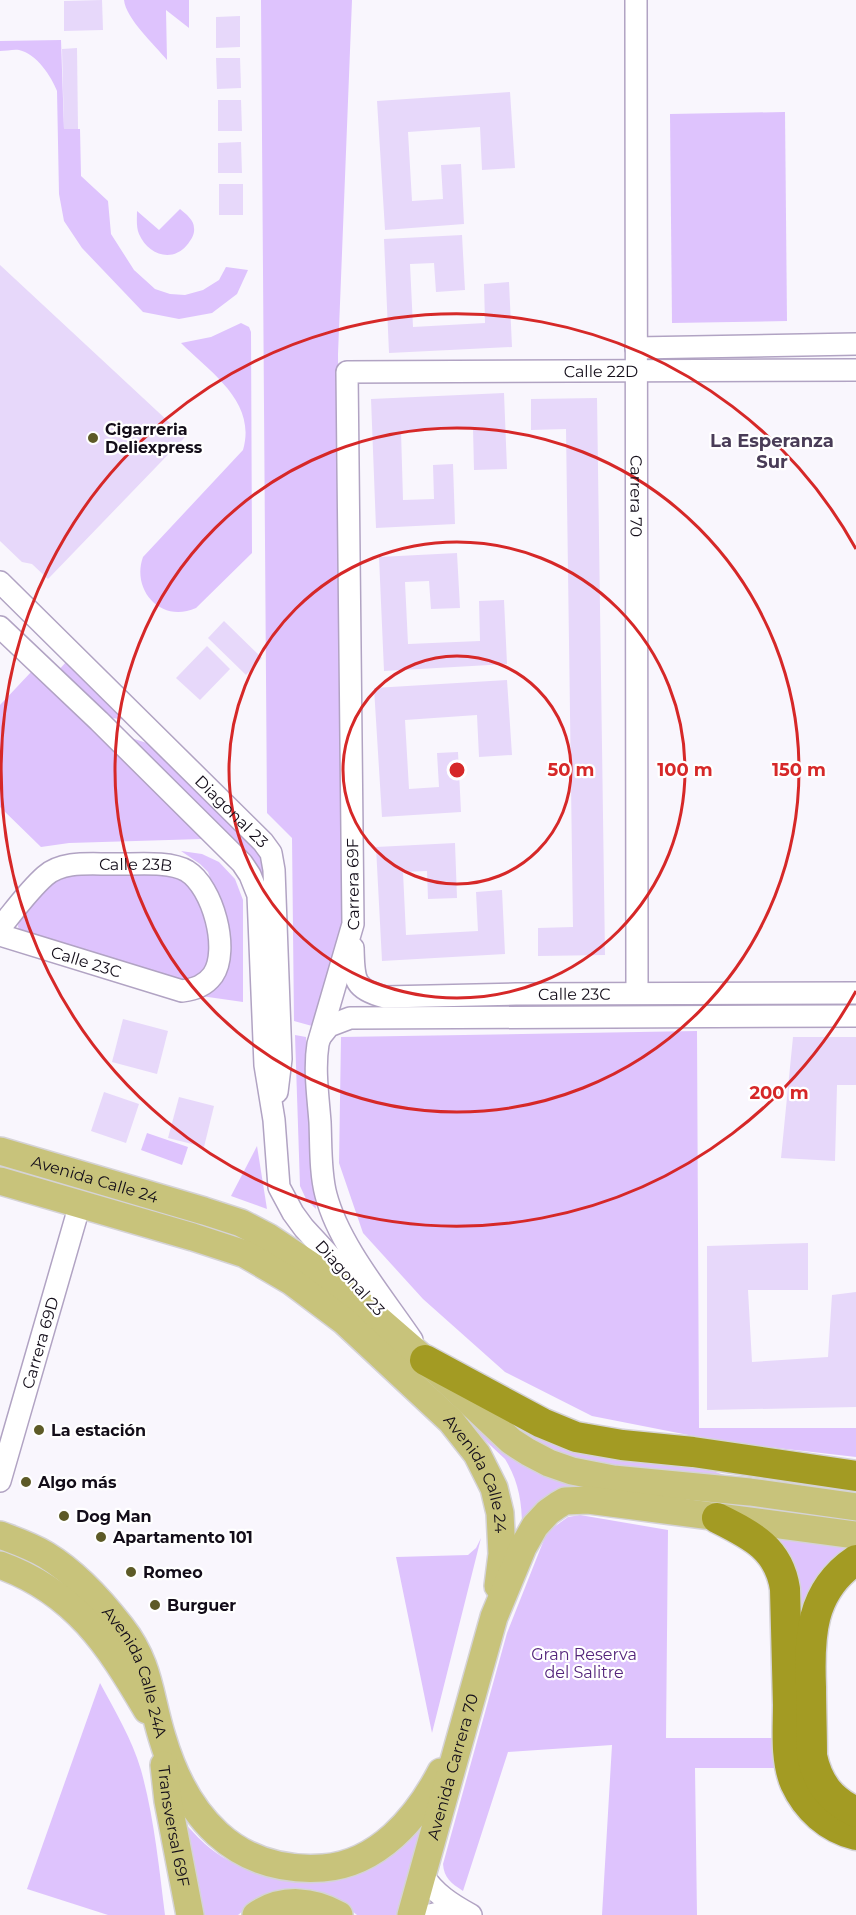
<svg xmlns="http://www.w3.org/2000/svg" width="856" height="1915" font-family="Montserrat,sans-serif">
  <style>
    .green { fill: #dec3fd }
    .building { fill: #e7d8fa }
    .lines { fill: none; stroke-linecap: round; stroke-linejoin: round }
    .minor-casing { stroke: #b1a3c3; stroke-width: 24 }
    .major-casing { stroke: #d5d3d6; stroke-width: 30 }
    .highway-casing { stroke: #d5d3d6; stroke-width: 33 }
    .minor { stroke: #fff; stroke-width: 21 }
    .major { stroke: #c8c37b; stroke-width: 27 }
    .highway { stroke: #a39b23; stroke-width: 30 }
    .ring { fill: none; stroke: #d62828; stroke-width: 3 }
    .poi-dot { fill: #5d5a27; stroke: #fff; stroke-width: 2 }
    .labels { text-anchor: middle; dominant-baseline: central; stroke-width: 4.5; stroke-linejoin: round; paint-order: stroke }
    .street-label { font-size: 16px; fill: #130d19; stroke: #fff }
    .poi-label { font-size: 16px; font-weight: bold; fill: #130d19; stroke: #fff; text-anchor: start }
    .park-label { font-size: 16px; fill: #54257b; stroke: #fff }
    .neighbourhood-label { font-size: 18px; font-weight: bold; fill: #493c57; stroke: #fff }
    .centre { fill: #d62828; stroke: #fff; stroke-width: 3 }
    .ring-label { font-size: 18px; text-anchor: middle; font-weight: bold; fill: #d62828; stroke: #fff; stroke-width: 4.5; stroke-linejoin: round; paint-order: stroke }
  </style>
  <rect width="100%" height="100%" fill="#f9f6fd"/>
  <g class="green">
    <path d="M 124,0 L 189,0 L 189,28 L 166,10 L 167,60 C 155,45 126,19 124,0 Z"/>
    <polygon points="261,0 352,0 338,354 342,926 312,1026 294,1021 292,838 267,813"/>
    <path d="M 61,40 L 64,129 L 80,129 L 81,176 L 108,201 L 111,234 L 134,270 L 155,289 L 170,294 L 185,295 L 203,290 L 219,280 L 226,267 L 248,270 L 237,294 L 212,313 L 179,319 L 143,312 L 82,248 L 64,221 L 59,194 L 57,91 C 51,76 37,54 19,50 C 14,49 6,51 0,51 L 0,41 Z"/>
    <polygon points="785,112 787,321 672,323 670,114"/>
    <path d="M 180,209 C 186,214 194,220 194,228 C 195,234 191,240 187,245 C 172,263 148,255 139,234 C 136,227 137,218 137,211 L 159,230 Z"/>
    <path d="M 241,323 L 249,327 L 251,332 L 252,553 L 196,608 C 161,624 131,590 143,557 L 243,450 C 257,402 211,373 181,343 L 211,337 Z"/>
    <polygon points="67,661 128,720 103,717 57,672"/>
    <polygon points="32,671 202,839 69,843 41,847 0,807 0,705"/>
    <polygon points="122,735 153,745 257,850 264,865 268,925 259,882"/>
    <polygon points="181,851 202,854 219,862 235,879 243,900 243,1002 201,996 220,904 208,872 200,864"/>
    <polygon points="74,873 170,873 182,876 205,903 211,942 210,961 202,976 190,983 23,933 18,927 19,916 60,876"/>
    <polygon points="697,1031 699,1428 856,1428 856,1457 724,1442 592,1416 505,1372 423,1299 363,1233 339,1163 341,1037"/>
    <polygon points="295,1035 306,1037 316,1209 306,1199 300,1186"/>
    <polygon points="147,1133 188,1147 182,1165 141,1150"/>
    <polygon points="257,1146 267,1209 231,1196"/>
    <path d="M 0,1161 L 221,1228 L 269,1251 L 327,1288 L 508,1448 C 562,1485 630,1491 693,1500 C 739,1506 784,1513 830,1519 L 830,1521 C 773,1515 717,1509 661,1502 C 631,1499 596,1485 566,1493 C 546,1498 535,1511 522,1526 C 522,1501 518,1480 505,1459 L 356,1320 L 318,1290 L 268,1259 L 200,1231 L 0,1174 Z"/>
    <polygon points="514,1426 547,1440 690,1463 730,1477 579,1465 538,1451"/>
    <path d="M 580,1515 L 668,1530 L 666,1738 L 774,1738 L 779,1768 L 695,1768 L 697,1915 L 602,1915 L 612,1745 L 508,1752 L 463,1891 C 451,1883 444,1878 443,1864 L 507,1633 L 547,1532 L 568,1517 Z"/>
    <polygon points="771,1533 856,1542 810,1593 800,1615 791,1560 785,1548"/>
    <polygon points="481,1538 432,1733 396,1557 468,1555 476,1548"/>
    <path d="M 100,1683 C 115,1711 132,1739 141,1770 C 154,1817 159,1867 165,1915 L 108,1915 L 27,1889 Z"/>
    <path d="M 177,1814 C 186,1824 195,1835 205,1844 C 243,1877 309,1893 357,1875 C 385,1864 407,1843 427,1823 L 401,1915 L 357,1915 L 341,1902 L 249,1906 L 238,1915 L 197,1915 Z"/>
  </g>
  <g class="building">
    <polygon points="102,0 103,30 64,31 64,1"/>
    <polygon points="240,16 240,47 216,48 216,17"/>
    <polygon points="77,48 78,129 64,129 62,49"/>
    <polygon points="216,58 240,58 241,88 217,89"/>
    <polygon points="510,92 515,168 482,170 480,127 408,132 412,201 443,199 441,165 461,164 464,224 385,230 377,101"/>
    <polygon points="218,100 241,100 242,131 218,131"/>
    <polygon points="241,142 242,173 218,173 218,143"/>
    <rect x="219" y="184" width="24" height="31"/>
    <polygon points="462,235 465,290 436,292 434,263 410,264 413,327 485,323 484,284 509,282 512,347 389,353 384,239"/>
    <polygon points="0,265 185,437 48,579 32,564 22,562 0,541"/>
    <polygon points="504,393 507,469 474,470 473,428 401,431 403,500 434,499 433,465 453,464 455,524 376,528 371,399"/>
    <polygon points="597,398 605,955 538,956 538,928 573,927 566,429 531,430 531,399"/>
    <polygon points="457,553 460,608 431,609 429,581 405,582 408,644 480,641 479,601 504,600 507,664 384,671 379,557"/>
    <polygon points="224,621 262,658 246,675 208,638"/>
    <polygon points="207,646 230,669 200,700 176,678"/>
    <polygon points="507,680 512,755 479,757 477,715 405,720 409,789 439,787 437,753 458,752 461,812 382,817 374,688"/>
    <polygon points="455,843 457,898 428,899 427,871 403,872 406,935 478,931 476,892 502,890 505,954 382,961 376,847"/>
    <polygon points="123,1019 168,1031 157,1074 112,1062"/>
    <polygon points="793,1037 856,1037 856,1085 837,1085 835,1161 781,1158"/>
    <polygon points="104,1092 139,1104 126,1143 91,1131"/>
    <polygon points="179,1097 214,1106 204,1147 168,1138"/>
    <polygon points="808,1243 808,1290 748,1290 752,1362 828,1357 832,1295 856,1292 856,1407 707,1410 707,1246"/>
  </g>
  <g class="lines">
    <defs>
      <g id="minor">
        <path id="s1" d="M 636,0 L 637,993"/>
        <polyline points="636,348 856,344"/>
        <path id="s2" d="M 0,582 L 263,842 L 271,853 L 274,870 L 281,1059 L 277,1092"/>
        <polyline points="0,627 99,721 242,863 250,875 258,895 265,1065 274,1120 279,1187 293,1213 304,1228 366,1295"/>
        <path id="s3" d="M 0,928 C 14,911 28,891 45,876 C 62,861 89,864 110,864 C 132,865 168,860 187,871 C 213,887 230,950 213,975 C 205,986 195,989 182,991 L 0,935"/>
        <path id="s4" d="M 353,948 C 354,978 352,989 385,997 L 516,994 L 856,993"/>
        <polyline points="321,1036 329,1026 350,1018 856,1016"/>
        <path id="s5" d="M 412,1340 C 383,1297 339,1245 326,1195 C 320,1173 321,1144 320,1122 C 318,1096 314,1069 318,1044 L 353,924 L 347,372 L 856,370"/>
        <path id="s6" d="M 0,1481 L 80,1204"/>
        <path d="M 422,1874 C 435,1894 451,1904 471,1915"/>
        <polyline points="430,1915 443,1912 464,1915"/>
      </g>
      <g id="major">
        <path id="s7" d="M 0,1151 L 204,1211 L 241,1223 L 268,1237 L 334,1281 L 425,1360 L 511,1441 L 528,1452 L 549,1463 L 572,1471 L 613,1479 L 750,1492 L 856,1507"/>
        <path id="s8" d="M 0,1181 L 193,1237 L 245,1254 L 291,1281 L 344,1321 L 451,1421 L 477,1454 L 494,1488 L 500,1513 L 502,1554 L 498,1586"/>
        <path id="s9" d="M 0,1535 C 16,1541 31,1546 46,1555 C 74,1572 101,1601 121,1627 C 150,1664 149,1695 162,1737 C 185,1815 234,1874 323,1868 C 378,1864 417,1818 441,1772"/>
        <path d="M 0,1565 C 75,1592 109,1645 147,1710"/>
        <path id="s10" d="M 164,1765 L 168,1801 L 190,1915"/>
        <path d="M 256,1915 C 282,1897 313,1900 339,1915"/>
        <path id="s11" d="M 411,1915 L 494,1617 L 523,1547 L 535,1526 L 548,1512 L 558,1505 L 565,1501 L 588,1500 L 856,1535"/>
      </g>
      <g id="highway">
        <polyline points="425,1360 542,1423 576,1437 622,1445 693,1452 856,1476"/>
        <path d="M 717,1518 C 751,1535 779,1548 785,1589 C 786,1627 787,1666 788,1705 C 788,1729 785,1759 795,1783 C 807,1809 828,1828 856,1835"/>
        <path d="M 856,1560 C 810,1591 809,1637 811,1687 C 811,1710 812,1733 812,1756 C 818,1784 831,1800 856,1812"/>
      </g>
    </defs>
    <use href="#minor" class="minor-casing"/>
    <use href="#major" class="major-casing"/>
    <use href="#highway" class="highway-casing"/>
    <use href="#minor" class="minor"/>
    <use href="#major" class="major"/>
    <use href="#highway" class="highway"/>
  </g>
  <g class="ring">
    <circle cx="457" cy="770" r="114"/>
    <circle cx="457" cy="770" r="228"/>
    <circle cx="457" cy="770" r="342"/>
    <path d="M856 991A456 456 0 1 1 856 549"/>
  </g>
  <g class="poi-dot">
    <circle cx="93" cy="438" r="6"/>
    <circle cx="39" cy="1430" r="6"/>
    <circle cx="26" cy="1482" r="6"/>
    <circle cx="64" cy="1516" r="6"/>
    <circle cx="101" cy="1537" r="6"/>
    <circle cx="131" cy="1572" r="6"/>
    <circle cx="155" cy="1605" r="6"/>
  </g>
  <g class="labels">
    <g class="street-label">
      <text stroke="none"><textPath href="#s5" startOffset="1252">Calle 22D</textPath></text>
      <text stroke="none"><textPath href="#s1" startOffset="496">Carrera 70</textPath></text>
      <text stroke="none"><textPath href="#s2" startOffset="326">Diagonal 23</textPath></text>
      <text stroke="none"><textPath href="#s3" startOffset="162">Calle 23B</textPath></text>
      <text stroke="none"><textPath href="#s5" startOffset="486">Carrera 69F</textPath></text>
      <text transform="translate(86 962) rotate(17)">Calle 23C</text>
      <text stroke="none"><textPath href="#s4" startOffset="256">Calle 23C</textPath></text>
      <text stroke="none"><textPath href="#s7" startOffset="99">Avenida Calle 24</textPath></text>
      <text transform="translate(350 1278) rotate(48)">Diagonal 23</text>
      <text stroke="none"><textPath href="#s6" startOffset="144">Carrera 69D</textPath></text>
      <text stroke="none"><textPath href="#s8" startOffset="582">Avenida Calle 24</textPath></text>
      <text stroke="none"><textPath href="#s9" startOffset="202">Avenida Calle 24A</textPath></text>
      <text stroke="none"><textPath href="#s11" startOffset="154">Avenida Carrera 70</textPath></text>
      <text stroke="none"><textPath href="#s10" startOffset="62">Transversal 69F</textPath></text>
    </g>
    <g class="poi-label">
      <text x="105" y="429">Cigarreria<tspan x="105" dy="18">Deliexpress</tspan></text>
      <text x="51" y="1430">La estación</text>
      <text x="38" y="1482">Algo más</text>
      <text x="76" y="1516">Dog Man</text>
      <text x="113" y="1537">Apartamento 101</text>
      <text x="143" y="1572">Romeo</text>
      <text x="167" y="1605">Burguer</text>
    </g>
    <g class="park-label">
      <text x="584" y="1654">Gran Reserva<tspan x="584" dy="18">del Salitre</tspan></text>
    </g>
    <g class="neighbourhood-label">
      <text x="772" y="441">La Esperanza<tspan x="772" dy="21">Sur</tspan></text>
    </g>
  </g>
  <circle cx="457" cy="770" r="9" class="centre"/>
  <g class="ring-label">
    <text x="571" y="776">50 m</text>
    <text x="685" y="776">100 m</text>
    <text x="799" y="776">150 m</text>
    <text x="779" y="1099">200 m</text>
  </g>
</svg>
